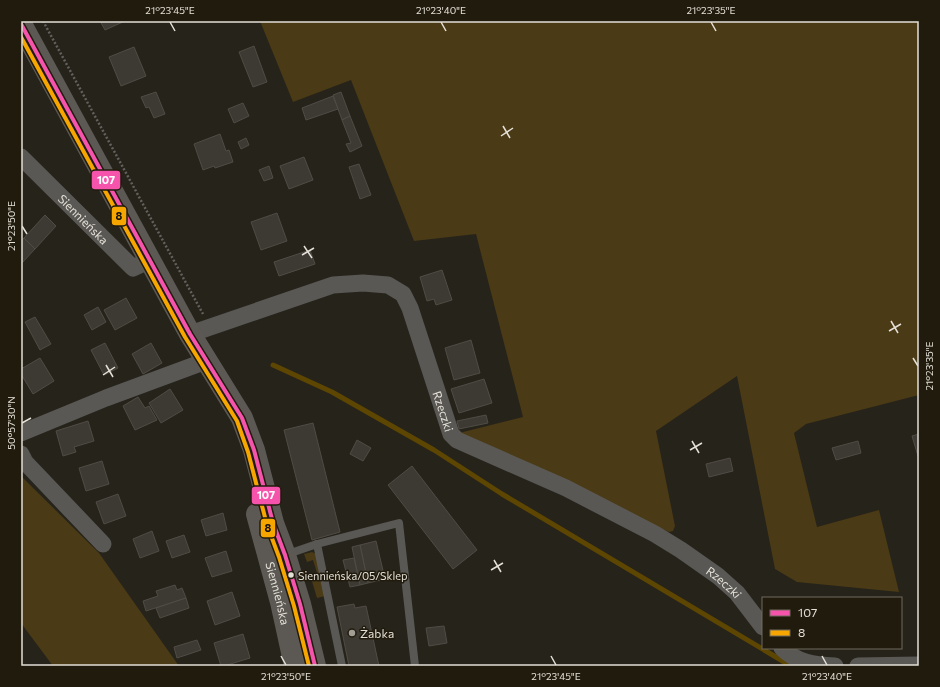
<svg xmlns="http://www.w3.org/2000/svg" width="940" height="687" font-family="Commissioner,sans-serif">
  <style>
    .green { fill: #4a3a15 }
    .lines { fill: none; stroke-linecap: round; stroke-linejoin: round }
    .stream { stroke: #5d4502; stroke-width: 5 }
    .building { fill: #3d3a34; stroke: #504c45 }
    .path { stroke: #63615d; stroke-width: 2.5; stroke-dasharray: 2 2; stroke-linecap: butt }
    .service { stroke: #595854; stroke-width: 8 }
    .minor { stroke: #595854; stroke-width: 17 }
    .secondary { stroke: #5c5955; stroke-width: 22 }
    .bus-1-casing { stroke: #211b0d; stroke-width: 7 }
    .bus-2-casing { stroke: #211b0d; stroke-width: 7 }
    .bus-1 { stroke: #f653ac; stroke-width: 4 }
    .bus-2 { stroke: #f7a600; stroke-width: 4 }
    .ticks { fill: none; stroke: #e4e0d7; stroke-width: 1.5 }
    .bus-dot { fill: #e4e0d7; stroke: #211b0d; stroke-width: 1.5 }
    .poi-dot { fill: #a29e95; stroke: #211b0d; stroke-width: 1.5 }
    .labels { text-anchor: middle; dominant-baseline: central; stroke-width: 3; stroke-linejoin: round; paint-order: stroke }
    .bus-label { font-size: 11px; fill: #e4e0d7; stroke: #211b0d; text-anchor: start }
    .street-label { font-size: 12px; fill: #e4e0d7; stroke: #211b0d }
    .poi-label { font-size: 12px; fill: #e4e0d7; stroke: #211b0d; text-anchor: start }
    .line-badge { stroke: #211b0d; stroke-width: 1.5 }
    .badge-label { font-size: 11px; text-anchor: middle; font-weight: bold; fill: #fff }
    .pale-badge-label { font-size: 11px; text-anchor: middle; font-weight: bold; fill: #111 }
    .neatline { fill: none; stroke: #e4e0d7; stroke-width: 1.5 }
    .ticks-label { font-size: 10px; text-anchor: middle; fill: #e4e0d7 }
  </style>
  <rect width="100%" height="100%" fill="#26231b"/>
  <g class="green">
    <polygon points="260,21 919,21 919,395 806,424 794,433 817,527 879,510 899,592 797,582 775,569 737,376 656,431 675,526 673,531 669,532 459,433 523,417 476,234 414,241 351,80 293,102"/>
    <polygon points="21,476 99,553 179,666 53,666 21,623"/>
    <polygon points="312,552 316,554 325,596 317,598 311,578 318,576 313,560 307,562 304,554"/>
  </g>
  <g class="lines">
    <polyline class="stream" points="273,365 332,392 434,450 502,494 791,666"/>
  </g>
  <g class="building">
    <polygon points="100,21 125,21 105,30"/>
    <polygon points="254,46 267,82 253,87 239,52"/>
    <polygon points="134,47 146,76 121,86 109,57"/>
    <polygon points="156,92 165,114 154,118 149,107 146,108 141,97"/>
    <polygon points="341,92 350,116 342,120 333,95"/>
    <polygon points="333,96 338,109 306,120 302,108"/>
    <polygon points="243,103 249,116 234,123 228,109"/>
    <polygon points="350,116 362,146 350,152 346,144 351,143 342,120"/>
    <polygon points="220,134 226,151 229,150 233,162 215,168 214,166 203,170 194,144"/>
    <polygon points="246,138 249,145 241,149 238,142"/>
    <polygon points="304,157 313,180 289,189 280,166"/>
    <polygon points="359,164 371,195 360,199 349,167"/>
    <polygon points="269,166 273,178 264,181 259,170"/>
    <polygon points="277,213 287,241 261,250 251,222"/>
    <polygon points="45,215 56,226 35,249 24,238"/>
    <polygon points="24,238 35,249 21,264 21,241"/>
    <polygon points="310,250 315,264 279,276 274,262"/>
    <polygon points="442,270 452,300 436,305 434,299 427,301 420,277"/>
    <polygon points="126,298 137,318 115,330 104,310"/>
    <polygon points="98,307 106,322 92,330 84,315"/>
    <polygon points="35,317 51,344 40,350 25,322"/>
    <polygon points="471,340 480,373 454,380 445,348"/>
    <polygon points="105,343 118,368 104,375 91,350"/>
    <polygon points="151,343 162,363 143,374 132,354"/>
    <polygon points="40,358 54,381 33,394 21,374 21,369"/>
    <polygon points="484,379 492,403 459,413 451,389"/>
    <polygon points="170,389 183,410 161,423 149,403"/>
    <polygon points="138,397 145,408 149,406 157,420 135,430 123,406"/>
    <polygon points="486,415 488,423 459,429 457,421"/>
    <polygon points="88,421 94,441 74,447 76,452 63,456 56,431"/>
    <polygon points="313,423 340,532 312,540 284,430"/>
    <polygon points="919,434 919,455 918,456 912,436"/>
    <polygon points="357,440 371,448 363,461 350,454"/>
    <polygon points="858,441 861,453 836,460 832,448"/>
    <polygon points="730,458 733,471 709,477 706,464"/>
    <polygon points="102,461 109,484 86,491 79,468"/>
    <polygon points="412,466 477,550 453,569 388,485"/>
    <polygon points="118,494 126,516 104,524 96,502"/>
    <polygon points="223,513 227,530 206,536 201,520"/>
    <polygon points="152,531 159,551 140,558 133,539"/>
    <polygon points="184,535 190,552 172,558 166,541"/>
    <polygon points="376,541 385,579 368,583 360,545"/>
    <polygon points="360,545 368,583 360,585 352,547"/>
    <polygon points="226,551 232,571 212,577 205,558"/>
    <polygon points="354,558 360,585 350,587 343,560"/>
    <polygon points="175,585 177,590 182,588 186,598 146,611 143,601 158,596 156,591"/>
    <polygon points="232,592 240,616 215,625 207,601"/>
    <polygon points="186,598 189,608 160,618 156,608"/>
    <polygon points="354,604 355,608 366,606 379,666 349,666 337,607"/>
    <polygon points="444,626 447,643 429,646 426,628"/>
    <polygon points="243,634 250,658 224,666 221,666 214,643"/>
    <polygon points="197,640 201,650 177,658 174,647"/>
  </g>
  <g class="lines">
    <polyline class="path" points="43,21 203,314"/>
    <g class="service">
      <polyline points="317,544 342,666"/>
      <polyline points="285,555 317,544 399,523 415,666"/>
    </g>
    <g class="minor">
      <path id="s1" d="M 21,157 L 133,268 L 150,260"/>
      <path id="s2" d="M 190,334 L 333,285 L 363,283 L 388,285 L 403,294 L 410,308 L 451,434 L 457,440 L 566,488 L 655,534 L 681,550 L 718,576 L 737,593 L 763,627"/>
      <polyline points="21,433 106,398 206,361"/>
      <polyline points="21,454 25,462 103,544"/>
      <path d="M 782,648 C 797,663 814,665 835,666"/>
      <polyline points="858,666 919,665"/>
    </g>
    <g class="secondary">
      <polyline points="21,24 190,334 242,418 254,450 273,523 285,555 300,604 315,666"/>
      <path id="s3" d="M 257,514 L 281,602 L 295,666"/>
    </g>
    <defs>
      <polyline id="bus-1" points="21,24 190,334 242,418 254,450 273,523 285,555 300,604 315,666"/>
      <polyline id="bus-2" points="21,37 185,337 237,421 248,452 267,525 279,557 294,606 309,666"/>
    </defs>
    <use href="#bus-1" class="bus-1-casing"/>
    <use href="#bus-2" class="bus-2-casing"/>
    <use href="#bus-1" class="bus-1"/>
    <use href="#bus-2" class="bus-2"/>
  </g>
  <path class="ticks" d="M 170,22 L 175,31M 441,22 L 446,31M 711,22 L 716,31M 503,126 L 510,138M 501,136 L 513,128M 22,226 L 27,234M 304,246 L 312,258M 302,255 L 314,248M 891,321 L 898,333M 889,331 L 901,324M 913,358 L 918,366M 106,365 L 113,377M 103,375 L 115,367M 22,423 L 31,418M 692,441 L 699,453M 690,450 L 702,443M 494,560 L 501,572M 491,570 L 503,563M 281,656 L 286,665M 551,656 L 556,665M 822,656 L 827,665"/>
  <circle class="bus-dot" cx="291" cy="575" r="3.5"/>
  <circle class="poi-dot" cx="352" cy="633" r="4"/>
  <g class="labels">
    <g class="bus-label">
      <text x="298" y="575">Siennieńska/05/Sklep</text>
    </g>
    <g class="street-label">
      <text stroke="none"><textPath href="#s1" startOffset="88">Siennieńska</textPath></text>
      <text stroke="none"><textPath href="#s2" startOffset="348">Rzeczki</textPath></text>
      <text stroke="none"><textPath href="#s2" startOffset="684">Rzeczki</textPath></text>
      <text stroke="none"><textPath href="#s3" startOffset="82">Siennieńska</textPath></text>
    </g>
    <g class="poi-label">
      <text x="360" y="633">Żabka</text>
    </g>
  </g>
  <g class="line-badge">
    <rect x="91" y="170" width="30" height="20" rx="4" fill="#f653ac"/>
    <rect x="111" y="206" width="16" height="20" rx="4" fill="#f7a600"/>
    <rect x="251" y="486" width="30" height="19" rx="4" fill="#f653ac"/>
    <rect x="260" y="518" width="16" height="20" rx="4" fill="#f7a600"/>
  </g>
  <g class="badge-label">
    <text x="106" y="184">107</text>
    <text x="266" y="499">107</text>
  </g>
  <g class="pale-badge-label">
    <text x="119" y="220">8</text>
    <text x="268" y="532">8</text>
  </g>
  <rect width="940" height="687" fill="none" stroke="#211b0d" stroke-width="44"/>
  <rect x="762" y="597" width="140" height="52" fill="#211b0d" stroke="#6f6a5e"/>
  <rect x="770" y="610" width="20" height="6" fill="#f653ac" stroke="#6f6a5e"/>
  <text x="798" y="617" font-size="12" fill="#e4e0d7">107</text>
  <rect x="770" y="630" width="20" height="6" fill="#f7a600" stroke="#6f6a5e"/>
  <text x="798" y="637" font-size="12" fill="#e4e0d7">8</text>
  <rect x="22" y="22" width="896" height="643" class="neatline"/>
  <g class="ticks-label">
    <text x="170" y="14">21°23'45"E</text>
    <text x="441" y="14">21°23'40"E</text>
    <text x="711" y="14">21°23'35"E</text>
    <text transform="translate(11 226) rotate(-90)" y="4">21°23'50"E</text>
    <text transform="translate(929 366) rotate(-90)" y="4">21°23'35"E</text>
    <text transform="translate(11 423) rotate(-90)" y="4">50°57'30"N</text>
    <text x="286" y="680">21°23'50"E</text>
    <text x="556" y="680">21°23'45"E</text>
    <text x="827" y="680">21°23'40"E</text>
  </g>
</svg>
